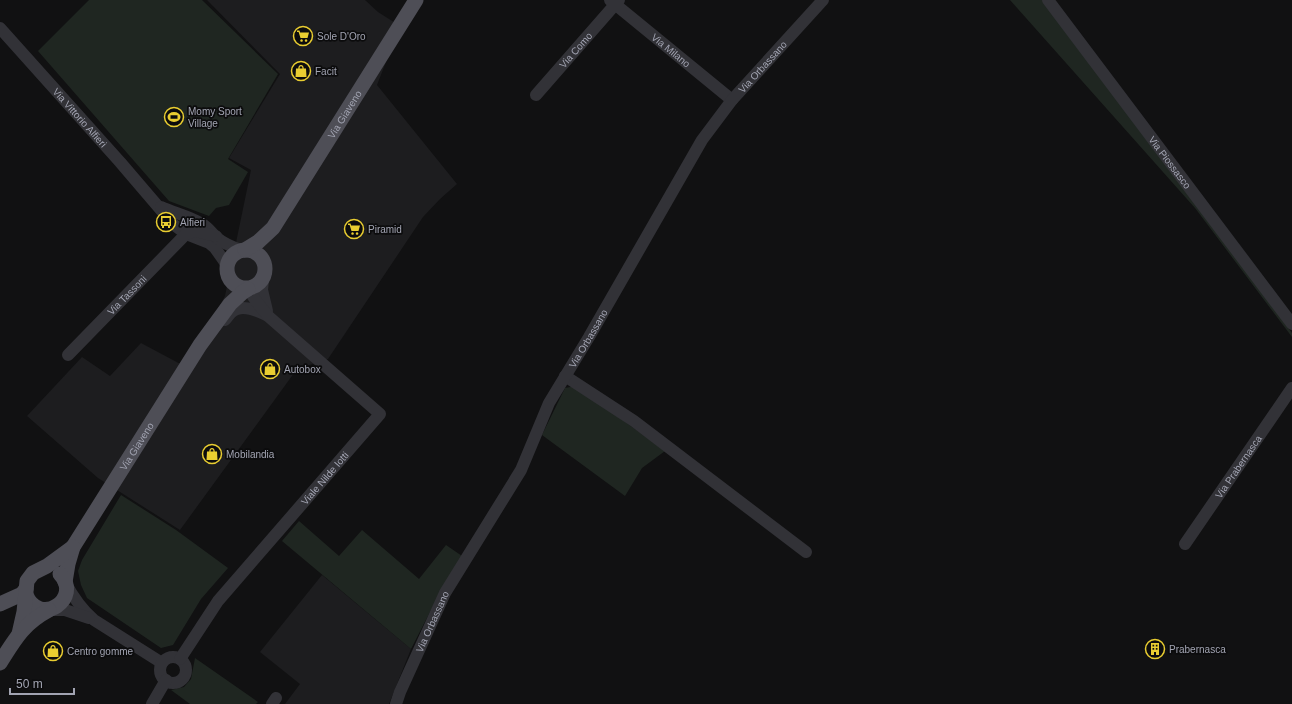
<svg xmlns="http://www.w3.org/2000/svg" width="1292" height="704" font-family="Helvetica,sans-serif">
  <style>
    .built { fill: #1d1d1f }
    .green { fill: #1f2621 }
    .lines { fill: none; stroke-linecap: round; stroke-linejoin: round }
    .minor { stroke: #323237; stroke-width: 12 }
    .major { stroke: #4e4e56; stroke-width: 15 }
    .labels { text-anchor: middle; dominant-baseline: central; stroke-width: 3.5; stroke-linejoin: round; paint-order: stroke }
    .poi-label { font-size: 10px; fill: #a2a4b2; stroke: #0c0c0d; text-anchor: start }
    .street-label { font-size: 10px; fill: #a2a4b2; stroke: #0c0c0d }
  </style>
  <rect width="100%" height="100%" fill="#111112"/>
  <g class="built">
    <polygon points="207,0 365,0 378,12 400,26 377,85 457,184 440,199 423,217 328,359 297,369 180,530 98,478 27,416 82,357 110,376 141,343 186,367 225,296 251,170 229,158 280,74"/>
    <polygon points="322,575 411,649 389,704 285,704 300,684 260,652"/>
  </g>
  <g class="green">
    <polygon points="89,0 202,0 278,74 228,159 248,172 229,205 216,208 209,216 169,201 38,51"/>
    <polygon points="1010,0 1044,0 1223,238 1292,333 1292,337 1195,208"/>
    <polygon points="576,386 665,451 642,468 625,496 542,435 565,388"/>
    <polygon points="121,495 176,530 228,568 201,599 173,645 161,648 87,598 81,585 78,571 82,560"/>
    <polygon points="299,521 339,556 362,530 419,579 446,545 462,556 431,610 411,649 282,541"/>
    <polygon points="195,658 258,702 256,704 190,704 171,690 184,687 191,679"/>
  </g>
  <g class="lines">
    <g class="minor">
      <path id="s1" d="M 610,0 L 732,100"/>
      <path id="s2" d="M 1048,0 L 1292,324"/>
      <path id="s3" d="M 0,28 L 120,162 L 173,224 L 186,234 L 209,243 L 215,248 L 227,265"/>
      <path id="s4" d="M 536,95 L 619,0"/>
      <path d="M 161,207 C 174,213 189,216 202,224 C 208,227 211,232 216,237 C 223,243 232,247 241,250"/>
      <polyline points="263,280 262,290 267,311"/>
      <path d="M 225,320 C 228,316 232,310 237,309 C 246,306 258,311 266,315"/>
      <path id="s5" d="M 68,355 L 186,234 L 195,231 L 216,236"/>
      <polyline points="565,376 634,421 806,552"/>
      <path id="s6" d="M 1185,544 L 1292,388"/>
      <path d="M 65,582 C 73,597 81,609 94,620 L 162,663"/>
      <polyline points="49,610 65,610 89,618"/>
      <circle cx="173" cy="670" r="13"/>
      <path id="s7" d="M 180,659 L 218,601 L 380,414 L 268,316 L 256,301 L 248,289"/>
      <polyline points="152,704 166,680"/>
      <polyline points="272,704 276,698"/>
      <path id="s8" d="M 396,704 L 400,692 L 445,593 L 521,470 L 549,403 L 589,337 L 702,140 L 732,100 L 823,0"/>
    </g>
    <g class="major">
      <circle cx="246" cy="269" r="19"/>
      <path id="s9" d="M 245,250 L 258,242 L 273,228 L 416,0"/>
      <path id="s10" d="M 65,582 L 68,564 L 73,547 L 200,345 L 230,304 L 243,292 L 248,289"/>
      <path d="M 26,595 C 40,628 83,598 60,574"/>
      <polyline points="0,604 22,594 26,589"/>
      <polyline points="19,634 24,612 27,581 33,573 47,566 73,547"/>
      <path d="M 0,663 C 15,639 23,624 49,610"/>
    </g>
  </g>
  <defs>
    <symbol id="supermarket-ring" viewBox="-11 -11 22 22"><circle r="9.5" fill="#0c0c0d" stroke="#e9cd31" stroke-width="1.5"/><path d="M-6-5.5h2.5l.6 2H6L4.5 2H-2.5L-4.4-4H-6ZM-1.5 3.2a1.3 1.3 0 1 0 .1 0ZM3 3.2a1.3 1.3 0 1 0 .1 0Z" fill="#e9cd31"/></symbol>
    <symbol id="shop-ring" viewBox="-11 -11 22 22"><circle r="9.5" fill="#0c0c0d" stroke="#e9cd31" stroke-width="1.5"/><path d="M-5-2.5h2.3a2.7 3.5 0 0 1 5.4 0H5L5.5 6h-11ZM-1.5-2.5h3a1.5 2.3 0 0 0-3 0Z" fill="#e9cd31"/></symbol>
    <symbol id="stadium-ring" viewBox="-11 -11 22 22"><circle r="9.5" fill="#0c0c0d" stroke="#e9cd31" stroke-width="1.5"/><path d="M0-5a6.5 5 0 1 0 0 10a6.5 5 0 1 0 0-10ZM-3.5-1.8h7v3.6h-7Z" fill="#e9cd31"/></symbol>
    <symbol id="bus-ring" viewBox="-11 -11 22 22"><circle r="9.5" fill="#0c0c0d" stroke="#e9cd31" stroke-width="1.5"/><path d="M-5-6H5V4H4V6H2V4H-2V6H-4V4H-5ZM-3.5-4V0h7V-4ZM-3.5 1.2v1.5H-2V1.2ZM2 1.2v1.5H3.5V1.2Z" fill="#e9cd31"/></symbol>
    <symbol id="building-ring" viewBox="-11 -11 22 22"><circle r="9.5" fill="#0c0c0d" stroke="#e9cd31" stroke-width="1.5"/><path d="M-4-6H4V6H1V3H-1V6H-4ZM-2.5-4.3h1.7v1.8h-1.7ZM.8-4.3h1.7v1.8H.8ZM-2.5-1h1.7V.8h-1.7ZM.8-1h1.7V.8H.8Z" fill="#e9cd31"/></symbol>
  </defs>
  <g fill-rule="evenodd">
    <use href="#supermarket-ring" x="292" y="25" width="22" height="22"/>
    <use href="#shop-ring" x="290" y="60" width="22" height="22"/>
    <use href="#stadium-ring" x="163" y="106" width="22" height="22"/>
    <use href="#bus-ring" x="155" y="211" width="22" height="22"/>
    <use href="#supermarket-ring" x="343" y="218" width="22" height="22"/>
    <use href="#shop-ring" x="259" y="358" width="22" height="22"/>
    <use href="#shop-ring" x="201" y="443" width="22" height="22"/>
    <use href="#building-ring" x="1144" y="638" width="22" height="22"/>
    <use href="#shop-ring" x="42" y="640" width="22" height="22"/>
  </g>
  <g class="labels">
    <g class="poi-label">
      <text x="317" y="36">Sole D'Oro</text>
      <text x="315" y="71">Facit</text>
      <text x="188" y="111">Momy Sport<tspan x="188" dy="12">Village</tspan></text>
      <text x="180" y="222">Alfieri</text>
      <text x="368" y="229">Piramid</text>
      <text x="284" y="369">Autobox</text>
      <text x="226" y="454">Mobilandia</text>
      <text x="1169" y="649">Prabernasca</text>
      <text x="67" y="651">Centro gomme</text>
    </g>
    <g class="street-label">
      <text stroke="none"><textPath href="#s4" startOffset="60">Via Como</textPath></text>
      <text stroke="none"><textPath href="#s1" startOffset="79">Via Milano</textPath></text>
      <text stroke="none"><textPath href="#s8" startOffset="738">Via Orbassano</textPath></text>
      <text stroke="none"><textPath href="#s9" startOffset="170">Via Giaveno</textPath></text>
      <text stroke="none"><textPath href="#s3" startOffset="120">Via Vittorio Alfieri</textPath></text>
      <text stroke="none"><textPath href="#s2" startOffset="203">Via Piossasco</textPath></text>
      <text stroke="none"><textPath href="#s5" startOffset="84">Via Tassoni</textPath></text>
      <text stroke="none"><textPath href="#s8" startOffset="414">Via Orbassano</textPath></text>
      <text stroke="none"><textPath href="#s10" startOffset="155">Via Giaveno</textPath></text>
      <text stroke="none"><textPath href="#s6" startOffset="94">Via Prabernasca</textPath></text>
      <text stroke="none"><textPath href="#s7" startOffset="232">Viale Nilde Iotti</textPath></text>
      <text stroke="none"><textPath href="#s8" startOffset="90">Via Orbassano</textPath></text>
    </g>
  </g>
  <path d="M10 688v6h64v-6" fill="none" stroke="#a2a4b2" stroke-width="2"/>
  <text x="16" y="688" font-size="12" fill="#a2a4b2" stroke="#0c0c0d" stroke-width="3" paint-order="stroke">50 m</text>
</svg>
